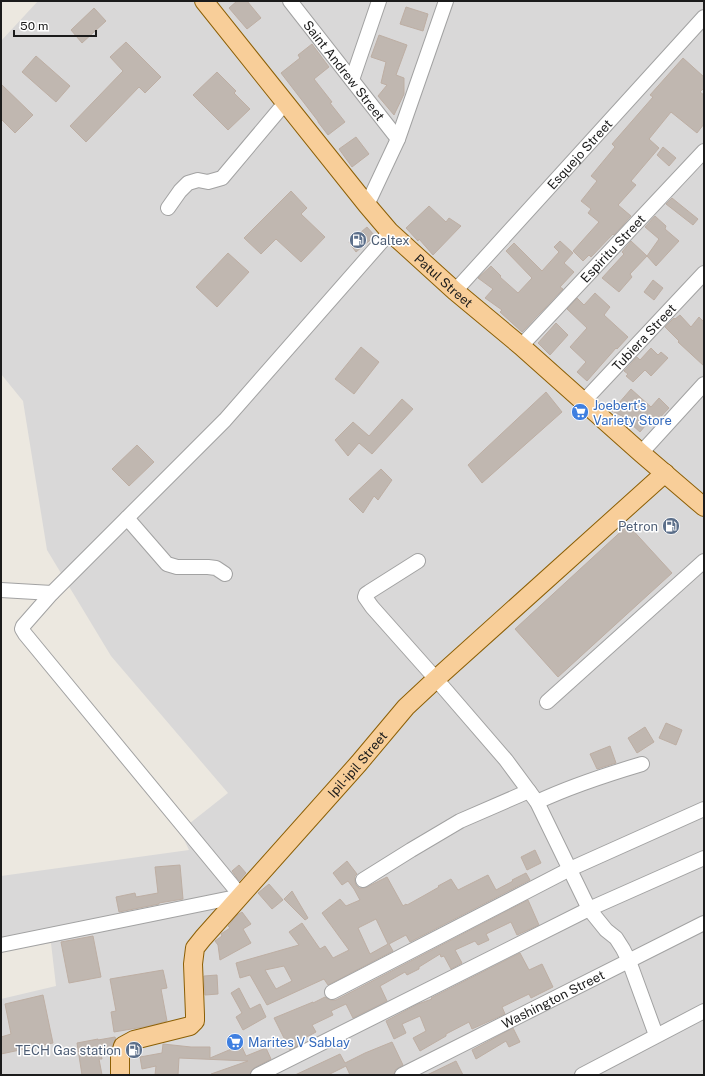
<svg xmlns="http://www.w3.org/2000/svg" width="705" height="1076" font-family="'Public Sans',sans-serif">
  <style>
    .residential { fill: #d9d8d8 }
    .building { fill: #c0b7b0; stroke: #bdaea3; fill-rule: evenodd }
    .lines { fill: none; stroke-linecap: round; stroke-linejoin: round }
    .minor-casing { stroke: #a2a2a2; stroke-width: 16 }
    .major-casing { stroke: #8c5f05; stroke-width: 20 }
    .minor { stroke: #fff; stroke-width: 14 }
    .major { stroke: #f8ce99; stroke-width: 18 }
    .labels { text-anchor: middle; dominant-baseline: central; stroke-width: 3; stroke-linejoin: round; paint-order: stroke }
    .street-label { font-size: 13px; fill: #1b1b1b; stroke: #fff }
    .service-label { font-size: 13px; fill: #4e5e75; stroke: #fff; text-anchor: end }
    .shop-label { font-size: 13px; fill: #366cbe; stroke: #fff; text-anchor: start }
  </style>
  <rect width="100%" height="100%" fill="#ece8e0"/>
  <polygon class="residential" points="38,1 704,1 704,1075 1,1075 1,999 56,986 51,943 1,952 1,876 189,850 180,831 228,793 111,656 47,550 23,401 1,374 1,41"/>
  <g class="building">
    <polygon points="237,1 247,1 261,18 247,29 229,8"/>
    <polygon points="406,7 428,14 423,31 400,24"/>
    <polygon points="94,8 106,21 82,43 71,30"/>
    <polygon points="379,35 407,45 396,75 404,78 404,94 394,115 378,96 387,85 381,83 386,62 371,57"/>
    <polygon points="126,42 161,77 145,93 139,87 86,142 70,126 123,71 110,57"/>
    <polygon points="312,44 329,67 314,79 332,102 330,103 345,122 328,135 318,122 318,121 281,73 300,58 298,55"/>
    <polygon points="36,56 70,86 56,102 22,72"/>
    <polygon points="683,58 704,77 704,88 700,92 704,95 704,124 697,133 671,112 649,139 659,148 631,181 636,185 618,205 631,216 614,235 613,234 591,257 589,255 583,261 573,251 599,222 588,213 591,209 581,201 597,181 591,176 615,147 612,144 653,97 650,95"/>
    <polygon points="217,72 236,91 234,93 250,109 228,130 193,95"/>
    <polygon points="1,84 33,115 15,133 1,119"/>
    <polygon points="356,137 369,154 352,167 339,149"/>
    <polygon points="663,147 676,158 669,166 657,155"/>
    <polygon points="291,191 307,208 301,214 325,237 301,262 276,239 261,254 244,238"/>
    <polygon points="672,198 698,219 693,225 666,204"/>
    <polygon points="429,206 446,222 449,218 461,226 433,255 419,239 418,241 406,228"/>
    <polygon points="655,216 666,226 665,229 679,241 656,266 647,256 659,239 645,227"/>
    <polygon points="367,227 375,236 356,252 349,242"/>
    <polygon points="560,241 573,253 564,263 574,272 560,287 563,289 522,332 500,312 502,310 485,298 493,289 478,278 491,266 501,276 500,277 518,293 532,278 506,251 514,243 542,271 559,252 554,247"/>
    <polygon points="631,241 647,256 630,274 632,277 619,292 602,278 624,254 622,252"/>
    <polygon points="228,253 249,272 217,307 196,287"/>
    <polygon points="653,280 663,288 654,300 644,292"/>
    <polygon points="595,293 610,307 604,315 628,337 617,349 616,348 587,381 577,372 586,362 570,347 587,328 567,309 577,298 584,305"/>
    <polygon points="680,315 691,327 699,317 704,322 704,366 678,342 679,341 665,327 674,318 675,319"/>
    <polygon points="556,323 568,335 550,355 538,343"/>
    <polygon points="361,347 379,362 354,394 335,379"/>
    <polygon points="651,348 658,355 661,352 668,358 651,376 645,370 633,382 626,376 628,374 624,371 637,357 640,360"/>
    <polygon points="631,389 651,407 659,398 669,408 654,424 650,420 640,432 622,416 612,411"/>
    <polygon points="546,392 562,412 482,483 468,465"/>
    <polygon points="402,399 413,409 372,454 359,443 348,456 335,440 353,422 369,436"/>
    <polygon points="137,445 154,462 129,486 112,469"/>
    <polygon points="381,469 392,480 378,500 374,496 363,513 349,499"/>
    <polygon points="628,525 672,573 558,677 515,629"/>
    <polygon points="666,723 682,730 676,745 659,738"/>
    <polygon points="645,727 654,742 637,753 628,738"/>
    <polygon points="610,746 616,763 597,769 590,754"/>
    <polygon points="535,850 541,863 527,870 521,857"/>
    <path d="M 347,861 L 357,874 L 355,876 L 355,881 L 356,885 L 359,888 L 363,888 L 367,887 L 387,877 L 403,906 L 406,904 L 407,905 L 425,895 L 439,887 L 438,886 L 451,879 L 458,890 L 488,875 L 496,890 L 513,881 L 512,880 L 526,873 L 530,880 L 410,942 L 406,935 L 389,944 L 393,951 L 328,985 L 324,979 L 267,1005 L 250,975 L 240,978 L 236,963 L 299,945 L 289,932 L 302,923 L 320,949 L 325,946 L 333,958 L 349,950 L 322,913 L 340,899 L 346,906 L 360,900 L 354,889 L 348,881 L 342,885 L 333,873 ZM 376,919 L 388,944 L 370,954 L 358,928 ZM 284,966 L 292,981 L 276,989 L 265,970 Z"/>
    <polygon points="180,865 183,899 159,903 159,904 119,912 116,897 135,893 136,897 158,893 155,867"/>
    <polygon points="239,865 246,873 239,881 232,871"/>
    <polygon points="269,884 283,900 272,909 258,893"/>
    <polygon points="292,891 308,918 305,920 284,899"/>
    <polygon points="528,900 539,925 517,935 511,922 486,934 489,940 478,945 475,941 455,950 462,963 451,969 444,956 441,957 440,954 419,967 419,969 407,975 405,972 380,986 387,1001 353,1018 346,1004 331,1011 333,1015 312,1025 316,1032 301,1040 303,1043 290,1050 274,1018 313,1002 313,1003 325,997 328,999 331,1000 336,1000"/>
    <polygon points="242,912 251,924 243,929 251,943 220,960 218,945 215,941 222,936 221,934 230,928 228,926 237,915"/>
    <polygon points="93,936 101,977 69,983 61,942"/>
    <polygon points="520,953 529,970 542,964 553,987 531,998 529,994 502,1007 505,1014 472,1029 469,1022 446,1034 446,1036 420,1051 413,1038 426,1031 420,1016 402,1024 406,1033 394,1039 386,1021 418,1004 432,999 431,998"/>
    <polygon points="163,970 167,988 161,989 167,1021 149,1026 114,1032 111,1012 116,1011 110,979"/>
    <polygon points="217,975 218,994 205,995 204,976"/>
    <polygon points="239,988 250,1009 260,1004 266,1017 243,1030 236,1017 242,1013 231,993"/>
    <polygon points="43,995 53,1043 1,1054 1,1037 11,1034 5,1004"/>
    <polygon points="513,1028 520,1042 509,1047 506,1041 476,1059 472,1050"/>
    <polygon points="115,1037 116,1039 112,1047 100,1049 102,1059 99,1059 102,1075 82,1075 77,1043 98,1039 98,1040"/>
    <polygon points="392,1042 403,1065 395,1070 394,1075 350,1075 346,1066 328,1075 295,1075 340,1054 345,1063 365,1053"/>
    <polygon points="163,1044 191,1047 210,1047 210,1058 241,1045 246,1056 266,1048 271,1059 254,1068 251,1071 250,1075 212,1075 211,1074 248,1061 179,1058 178,1075 155,1075 156,1066 142,1069 140,1057 162,1053"/>
    <polygon points="456,1061 463,1075 427,1075"/>
  </g>
  <g class="lines">
    <defs>
      <g id="minor">
        <path id="s1" d="M 290,1 L 398,139"/>
        <polyline points="352,80 379,1"/>
        <polyline points="367,205 398,139 446,1"/>
        <polyline points="168,208 180,191 188,183 198,180 208,182 222,178 285,103"/>
        <path id="s2" d="M 455,291 L 704,17"/>
        <path id="s3" d="M 521,346 L 704,151"/>
        <path id="s4" d="M 583,402 L 704,273"/>
        <polyline points="641,453 704,384"/>
        <polyline points="127,518 167,564 177,567 208,567 216,568 225,574"/>
        <polyline points="418,561 369,592 366,594 365,597 372,607 436,679 506,760 537,802 589,909 606,930 616,938 623,949 629,961 656,1035"/>
        <polyline points="1,590 52,593"/>
        <polyline points="547,702 704,561"/>
        <path d="M 537,802 C 571,786 605,775 642,764"/>
        <polyline points="363,880 411,850 460,821 529,791"/>
        <polyline points="1,945 241,896 25,634 22,629 23,626 52,593 225,420 390,232"/>
        <polyline points="332,992 570,869 704,809"/>
        <polyline points="258,1075 589,909 704,858"/>
        <path id="s5" d="M 402,1075 L 704,923"/>
        <polyline points="582,1075 704,1011"/>
      </g>
      <g id="major">
        <path id="s6" d="M 204,1 L 367,205 L 390,232 L 455,291 L 521,346 L 641,453 L 704,507"/>
        <path id="s7" d="M 120,1075 L 120,1057 L 123,1046 L 134,1040 L 190,1026 L 195,1021 L 195,1015 L 193,964 L 195,948 L 203,938 L 359,763 L 406,707 L 436,679 L 665,473"/>
      </g>
    </defs>
    <use href="#minor" class="minor-casing"/>
    <use href="#major" class="major-casing"/>
    <use href="#minor" class="minor"/>
    <use href="#major" class="major"/>
  </g>
  <defs>
    <symbol id="fuel-disc" viewBox="-11 -11 22 22"><circle r="9.5" fill="#5c6f8a" stroke="#fff"/><path d="M-5.5-6h7V0h2V4h1.3V-2.5L3-4.5l.8-.8L6-3V5H2.5V1h-1V6h-7ZM-4.2-4.7v3.2H.2V-4.7Z" fill="#fff"/></symbol>
    <symbol id="supermarket-disc" viewBox="-11 -11 22 22"><circle r="9.5" fill="#3f7fe0" stroke="#fff"/><path d="M-6-5.5h2.5l.6 2H6L4.5 2H-2.5L-4.4-4H-6ZM-1.5 3.2a1.3 1.3 0 1 0 .1 0ZM3 3.2a1.3 1.3 0 1 0 .1 0Z" fill="#fff"/></symbol>
  </defs>
  <g fill-rule="evenodd">
    <use href="#fuel-disc" x="348" y="230" width="20" height="20"/>
    <use href="#supermarket-disc" x="570" y="402" width="20" height="20"/>
    <use href="#fuel-disc" x="661" y="516" width="20" height="20"/>
    <use href="#supermarket-disc" x="225" y="1032" width="20" height="20"/>
    <use href="#fuel-disc" x="124" y="1040" width="20" height="20"/>
  </g>
  <g class="labels">
    <g class="street-label">
      <text stroke="none"><textPath href="#s1" startOffset="88">Saint Andrew Street</textPath></text>
      <text stroke="none"><textPath href="#s2" startOffset="185">Esquejo Street</textPath></text>
      <text stroke="none"><textPath href="#s3" startOffset="134">Espiritu Street</textPath></text>
      <text stroke="none"><textPath href="#s6" startOffset="369">Patul Street</textPath></text>
      <text stroke="none"><textPath href="#s4" startOffset="89">Tubiera Street</textPath></text>
      <text stroke="none"><textPath href="#s7" startOffset="425">Ipil-ipil Street</textPath></text>
      <text stroke="none"><textPath href="#s5" startOffset="169">Washington Street</textPath></text>
    </g>
    <g class="service-label">
      <text x="371" y="240" text-anchor="start">Caltex</text>
      <text x="658" y="526">Petron</text>
      <text x="121" y="1050">TECH Gas station</text>
    </g>
    <g class="shop-label">
      <text x="593" y="405">Joebert's<tspan x="593" dy="15">Variety Store</tspan></text>
      <text x="248" y="1042">Marites V Sablay</text>
    </g>
  </g>
  <rect width="705" height="1076" fill="none" stroke="#1b1b1b" stroke-width="4"/>
  <path d="M14 30v6h82v-6" fill="none" stroke="#1b1b1b" stroke-width="2"/>
  <text x="20" y="30" font-size="12" fill="#1b1b1b" stroke="#ffffff" stroke-width="3" paint-order="stroke">50 m</text>
</svg>
